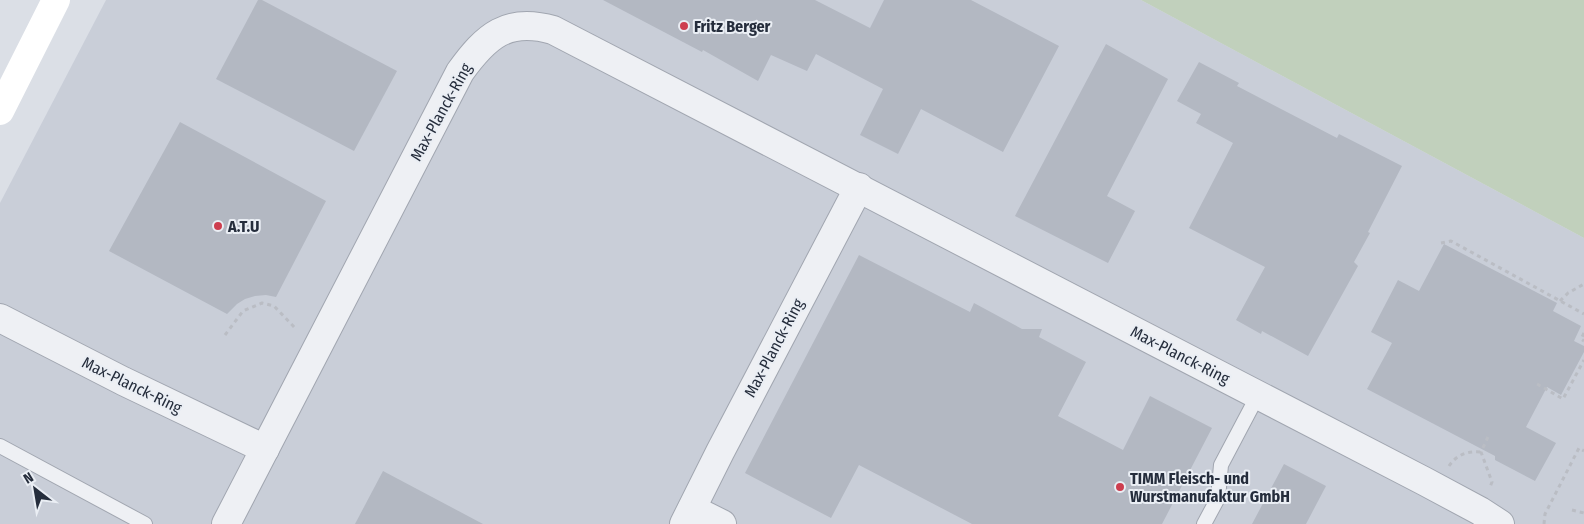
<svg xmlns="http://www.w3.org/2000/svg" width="1584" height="524" font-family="'Fira Sans Condensed',sans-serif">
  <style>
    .built { fill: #c9ced8 }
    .green { fill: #c1d0bc }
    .building { fill: #b3b8c2 }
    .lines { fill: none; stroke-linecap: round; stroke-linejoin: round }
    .service-casing { stroke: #a1a6b0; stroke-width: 16 }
    .minor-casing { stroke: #a1a6b0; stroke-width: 30 }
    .path { stroke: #babdc4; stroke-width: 3; stroke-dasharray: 4 4; stroke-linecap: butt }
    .service { stroke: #eef0f4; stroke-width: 14 }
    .minor { stroke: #eef0f4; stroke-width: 28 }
    .secondary { stroke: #fff; stroke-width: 28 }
    .poi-dot { fill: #cd3e4f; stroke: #eaeef4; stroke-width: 2 }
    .labels { text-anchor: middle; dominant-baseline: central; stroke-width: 4; stroke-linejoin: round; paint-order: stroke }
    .poi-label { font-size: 16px; font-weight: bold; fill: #252d3c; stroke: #eaeef4; text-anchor: start }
    .street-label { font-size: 16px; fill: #252d3c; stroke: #eaeef4 }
  </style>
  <rect width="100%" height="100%" fill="#dbdfe6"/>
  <polygon class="built" points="106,0 1141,0 1584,238 1584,524 0,524 0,203"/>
  <polygon class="green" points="1141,0 1584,0 1584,238"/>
  <g class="building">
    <polygon points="258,0 262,0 397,71 354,151 216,79"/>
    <polygon points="603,0 815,0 870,28 884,0 971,0 1059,46 1003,152 921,109 898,154 860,135 883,89 816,54 807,71 771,55 758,81 703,50 702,52"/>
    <polygon points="1106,44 1168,79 1107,196 1135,211 1108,263 1015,216"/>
    <polygon points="1199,62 1239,83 1237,86 1337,138 1339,134 1402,166 1368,232 1370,233 1354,262 1358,266 1308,356 1262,331 1261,334 1236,320 1265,267 1189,228 1233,143 1196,123 1201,114 1177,101"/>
    <polygon points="180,122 326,201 276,297 266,295 255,296 245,299 237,304 227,314 109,251"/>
    <polygon points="1444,244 1557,303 1553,311 1581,326 1574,341 1584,346 1584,352 1561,395 1547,387 1526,427 1556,443 1535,481 1495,460 1495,456 1367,389 1392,343 1371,332 1398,280 1419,291"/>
    <polygon points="859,255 970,312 974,303 1022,329 1042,329 1039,337 1086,362 1058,416 1123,450 1150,396 1212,428 1162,524 972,524 859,465 831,518 745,473"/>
    <polygon points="1284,464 1326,486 1306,524 1252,524"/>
    <polygon points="383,471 483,524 355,524"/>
  </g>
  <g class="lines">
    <defs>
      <g id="service">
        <polyline points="0,446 145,524"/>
        <polyline points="1204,524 1218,498 1221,465 1258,395"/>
      </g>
      <g id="minor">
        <polyline points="0,318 123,381 265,449"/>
        <polyline points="692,509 722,524"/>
        <path d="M 226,524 L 460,72 C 486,36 507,17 553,30 L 1424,481 L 1480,511 L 1500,524"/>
        <polyline points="684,524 720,452 859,187"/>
      </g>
    </defs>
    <use href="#service" class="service-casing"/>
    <use href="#minor" class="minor-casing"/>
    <g class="path">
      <polyline points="1441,243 1451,241 1584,314"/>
      <polyline points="1560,301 1568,293 1584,284"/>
      <polyline points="1584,333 1581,339 1584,341"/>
      <polyline points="225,335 243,311 262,303 274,306 296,329"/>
      <polyline points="1537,384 1563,399 1584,360"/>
      <polyline points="1488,437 1481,452 1492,482 1490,487"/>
      <path d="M 1449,466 C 1457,454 1468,451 1481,452"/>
      <polyline points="1572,510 1584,513"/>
      <polyline points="1544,524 1545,514 1579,448 1584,451"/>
    </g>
    <use href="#service" class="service"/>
    <use href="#minor" class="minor"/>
    <polyline class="secondary" points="0,111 56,0"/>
  </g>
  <g class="poi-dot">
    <circle cx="684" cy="26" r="5"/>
    <circle cx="218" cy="226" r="5"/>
    <circle cx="1120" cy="487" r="5"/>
  </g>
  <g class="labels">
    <g class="poi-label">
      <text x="694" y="26">Fritz Berger</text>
      <text x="228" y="226">A.T.U</text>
      <text x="1130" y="478">TIMM Fleisch- und<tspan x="1130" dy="18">Wurstmanufaktur GmbH</tspan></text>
    </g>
    <g class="street-label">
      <text transform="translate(441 112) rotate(-61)">Max-Planck-Ring</text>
      <text transform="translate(774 348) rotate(-62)">Max-Planck-Ring</text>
      <text transform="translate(1180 355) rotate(27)">Max-Planck-Ring</text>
      <text transform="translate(132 385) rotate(26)">Max-Planck-Ring</text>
    </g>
  </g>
  <g transform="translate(35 489) rotate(329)" stroke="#eaeef4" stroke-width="4" paint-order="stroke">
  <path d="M0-4L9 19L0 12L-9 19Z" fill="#252d3c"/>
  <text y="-8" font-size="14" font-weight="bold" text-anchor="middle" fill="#252d3c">N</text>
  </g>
</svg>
